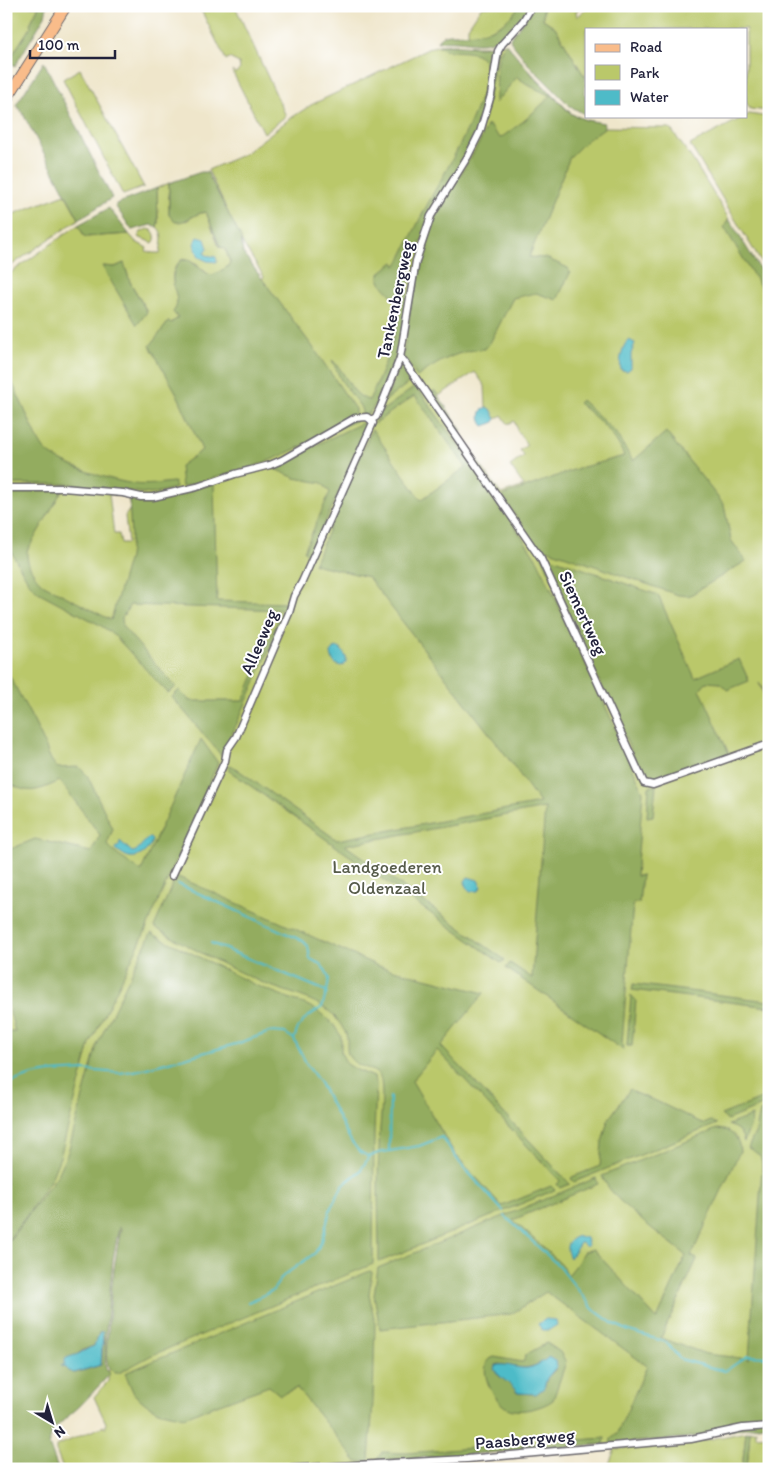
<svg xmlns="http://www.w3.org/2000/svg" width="775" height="1475" font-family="Itim,sans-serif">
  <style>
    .green { fill: #bac86a; stroke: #6e7552; fill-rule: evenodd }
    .forest { fill: #93ac5e; stroke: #5a674c; fill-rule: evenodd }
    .water { fill: #4ebbc8; stroke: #386e82 }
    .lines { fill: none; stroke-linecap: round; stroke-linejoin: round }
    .stream { stroke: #4ebbc8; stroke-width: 2 }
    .minor-casing { stroke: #6a676d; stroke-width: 9 }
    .primary-casing { stroke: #6a676d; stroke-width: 12 }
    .minor { stroke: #fff; stroke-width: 6 }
    .primary { stroke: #f9bc8a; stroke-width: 10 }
    .labels { text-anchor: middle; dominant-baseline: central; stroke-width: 4; stroke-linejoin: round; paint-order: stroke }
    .street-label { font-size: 18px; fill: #22223b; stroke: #fff }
    .park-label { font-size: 18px; fill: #575c4b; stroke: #fff }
  </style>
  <rect width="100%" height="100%" fill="#fff"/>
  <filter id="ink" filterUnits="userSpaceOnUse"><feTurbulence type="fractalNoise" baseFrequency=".02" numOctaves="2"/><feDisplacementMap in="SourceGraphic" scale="10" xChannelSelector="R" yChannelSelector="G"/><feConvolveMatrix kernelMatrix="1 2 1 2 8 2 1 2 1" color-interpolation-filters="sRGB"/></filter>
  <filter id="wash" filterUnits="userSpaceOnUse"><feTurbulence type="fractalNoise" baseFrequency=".0096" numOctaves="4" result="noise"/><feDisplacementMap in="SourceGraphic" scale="20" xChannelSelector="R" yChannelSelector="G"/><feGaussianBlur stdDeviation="1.12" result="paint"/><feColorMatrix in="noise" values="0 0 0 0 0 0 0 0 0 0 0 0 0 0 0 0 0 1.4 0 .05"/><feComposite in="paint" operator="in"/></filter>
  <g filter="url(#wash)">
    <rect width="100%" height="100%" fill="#efe6cb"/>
    <g class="green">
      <polygon points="6,6 39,6 30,24 31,26 11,57 6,53"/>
      <polygon points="199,6 235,6 286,116 264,133 232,71 236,73 240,69 239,63 229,58 226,60"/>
      <path d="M 482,6 L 519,6 C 507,25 491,32 468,34 L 468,27 Z"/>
      <polygon points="543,6 583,6 576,11 577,17 590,6 769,6 769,111 750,109 746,102 746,29 586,29 586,76 583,74 555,27 543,19"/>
      <path d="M 504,43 L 536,78 L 572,114 L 586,120 L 603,123 L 604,127 L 670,128 L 693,160 L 729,219 L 726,222 L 769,295 L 769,699 L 759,683 L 769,707 L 769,1424 L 643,1442 L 378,1461 L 374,1469 L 63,1469 L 56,1451 L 56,1446 L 104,1426 L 105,1428 L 106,1423 L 94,1397 L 108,1381 L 120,1218 L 6,1247 L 6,549 L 8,548 L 6,544 L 6,276 L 78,225 L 85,237 L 129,234 L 136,242 L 147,248 L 146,251 L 153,253 L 160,253 C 161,244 165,234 157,227 L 158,222 L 157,188 L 169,183 L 169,215 L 186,221 L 197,214 L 206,212 L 219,247 L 225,248 L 230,262 L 227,268 L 213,275 L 208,274 L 196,264 L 183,259 C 165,273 176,284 177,301 C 178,307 177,312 178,318 L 171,323 L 169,321 L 152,345 L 264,277 L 242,242 L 208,170 L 244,154 L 288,120 L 311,105 L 432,47 C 456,40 477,51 504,43 ZM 124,263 L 130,282 L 147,311 L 102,266 L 115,267 ZM 475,372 L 485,386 L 486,408 L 488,408 L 496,419 L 502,415 L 508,424 L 514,421 L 517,428 L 516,429 L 527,445 L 520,450 L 524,456 L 510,466 L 524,486 L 501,494 L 434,399 ZM 109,494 L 128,497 L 130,509 L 125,516 L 128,543 L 121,543 L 119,534 L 114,534 Z"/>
      <polygon points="80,69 86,80 144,187 123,195 63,79"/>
      <polygon points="749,114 769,117 769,275 690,145"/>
      <polygon points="65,194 79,219 6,269 6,232 12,230 8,216"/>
      <path d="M 147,229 L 152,230 C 155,233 157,239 153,243 L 138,237 L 141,232 Z"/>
      <polygon points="756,1430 756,1436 769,1435 769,1467 747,1468 750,1431"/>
      <polygon points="746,1432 742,1469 607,1469 615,1449 686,1444"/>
    </g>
    <g class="forest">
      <polygon points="39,6 47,6 45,16 15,66 6,60 6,53 11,57 31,26 30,24"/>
      <path d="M 519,6 L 529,6 C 518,26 501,44 477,43 C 464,42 451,39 437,42 L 439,38 C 445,33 453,34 461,34 C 488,33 504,28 519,6 Z"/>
      <polygon points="534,6 543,6 543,19 555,27 583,74 586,76 585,92 586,115 570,106 529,65 511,42 510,39"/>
      <path d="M 506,43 L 535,78 L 571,114 L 586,120 L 604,123 L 604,128 L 586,141 L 570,157 L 529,257 L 546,258 L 568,268 L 570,273 L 557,300 L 536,293 L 513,298 L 490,343 L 485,349 C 458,350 438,362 417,377 L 403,356 L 417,267 L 425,241 L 437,214 L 478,145 L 488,124 L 500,138 L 502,137 L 525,120 L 551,96 L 530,86 L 517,77 L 495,103 C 499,83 492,60 506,43 Z"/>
      <path d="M 439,45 L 480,47 L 494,46 L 498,49 L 485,116 L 417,250 L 408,289 L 406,311 L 399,352 L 375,405 L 370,412 L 362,417 L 362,411 L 360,406 L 341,380 L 332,360 C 346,371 350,396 369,400 C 379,379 404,324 396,302 C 392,292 380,288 379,276 L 382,271 L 394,262 L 396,266 L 400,260 C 411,237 422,214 434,192 C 446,171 499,80 483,59 C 475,49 458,53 447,50 C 444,49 440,47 437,46 Z"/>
      <polygon points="44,62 112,198 79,219 23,114 16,105"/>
      <path d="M 201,172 L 207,172 L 241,238 L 243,253 L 315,350 L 355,409 L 355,421 L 276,458 L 252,467 L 182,487 L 180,466 L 202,450 L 177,394 L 150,346 L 169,321 L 171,323 L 178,318 L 173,312 C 186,297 161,282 181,260 L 189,260 L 208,274 L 213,275 L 229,266 L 230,262 L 225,248 L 220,247 L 206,212 C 194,213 187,223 175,222 L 169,215 L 169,183 Z"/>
      <polygon points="157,188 158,222 157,227 151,225 132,230 116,207 116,204"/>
      <polygon points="109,208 129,234 85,237 78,225"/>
      <polygon points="729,219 769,284 769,301 724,227"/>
      <polygon points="124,263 130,282 147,312 137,325 102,266 115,267"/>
      <polygon points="401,365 411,381 385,401"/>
      <path d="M 6,369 L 38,439 C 41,444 43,448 47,452 C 64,466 113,481 135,484 C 148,486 160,483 174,482 L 176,488 L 151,494 L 72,484 L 6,484 Z"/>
      <polygon points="416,386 500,504 538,561 620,738 643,792 636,876 642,875 639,903 633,903 622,1043 623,1050 506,968 510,963 532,978 545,808 345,845 505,960 501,963 228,770 230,765 234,767 337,840 540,803 505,754 368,577 314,564 372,429 421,500 466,467 415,396 408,400 374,424 379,413"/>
      <polygon points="435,391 462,431 458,434 428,393"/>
      <path d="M 581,400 L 615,432 L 633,461 L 666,432 L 724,505 L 731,540 L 746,561 L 689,596 L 678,595 L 535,545 L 502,496 L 576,469 L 624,456 C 616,434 596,417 578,403 Z"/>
      <polygon points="362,423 366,424 367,428 310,557 304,551 330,492 322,483 295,478 270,467"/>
      <path d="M 214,484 L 217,601 L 288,603 L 287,610 L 230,739 L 221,755 L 172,697 L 179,690 L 190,701 L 243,701 L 282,610 L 130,605 L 122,618 L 123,627 L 176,687 L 168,693 L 113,634 L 100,625 L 38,592 L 29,583 L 13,555 L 6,533 L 6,490 L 63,489 L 27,551 C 26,564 34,577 44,585 L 111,620 L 129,557 L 131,537 L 129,497 L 143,499 Z"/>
      <polygon points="541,554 658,595 695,678 739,659 749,681 727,690 720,683 706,682 700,689 729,754 649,782 645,781"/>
      <path d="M 6,669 C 18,692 31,715 42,738 C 47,748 49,761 58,768 L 79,767 L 87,775 L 113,829 L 107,844 L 116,854 L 141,871 L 201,739 L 218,763 L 145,932 L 90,1044 L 60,1157 L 51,1179 L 28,1214 L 6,1243 L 6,1032 L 15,1032 L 6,996 L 6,851 L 35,839 L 91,852 L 100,835 L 60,781 C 38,791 28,796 6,781 Z"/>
      <polygon points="656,785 653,816 647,817 649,787"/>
      <path d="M 176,876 L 378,966 L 484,993 L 441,1046 L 570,1184 L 560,1188 L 557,1184 L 560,1181 L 437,1050 L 412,1081 L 455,1154 L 502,1206 L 551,1186 L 555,1190 L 379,1262 C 379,1224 377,1186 379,1148 C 379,1129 384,1098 381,1080 C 378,1067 358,1069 351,1059 C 344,1051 349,1043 346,1034 C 344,1029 339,1022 336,1018 C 318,997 285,993 261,982 C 225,966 189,947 154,927 Z"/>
      <path d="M 151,933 L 255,985 L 309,1006 L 319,1012 L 333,1024 L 341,1036 L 341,1053 L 347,1064 L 357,1070 L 374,1077 L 376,1086 L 374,1133 L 373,1264 L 150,1356 L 119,1373 L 114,1373 L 108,1367 C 105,1356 107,1344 108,1332 C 110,1297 114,1262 121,1228 L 119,1227 L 113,1259 L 106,1332 L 105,1364 L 106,1369 L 110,1374 L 80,1406 L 56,1427 L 51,1435 L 49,1444 L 58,1469 L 6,1469 L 6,1245 L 59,1173 L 68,1152 L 97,1045 ZM 99,1333 L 104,1337 L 101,1365 L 75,1373 L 68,1371 L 65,1366 L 62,1366 L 83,1350 L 94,1346 Z"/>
      <polygon points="633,984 769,1001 769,1007 632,990"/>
      <polygon points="631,995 636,1000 632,1046 627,1046"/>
      <polygon points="630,1089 637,1094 656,1101 704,1124 711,1121 717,1124 574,1182 571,1179 572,1177 600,1166 602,1142 608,1120"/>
      <polygon points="769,1096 769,1103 727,1120 721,1115"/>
      <path d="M 769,1108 L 769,1424 L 685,1438 L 610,1444 L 611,1439 L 617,1434 L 647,1366 L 546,1292 L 511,1314 L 380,1329 L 374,1295 L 378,1268 L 596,1178 L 598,1184 L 513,1220 L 560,1263 L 568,1275 L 577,1264 L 583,1252 L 593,1249 L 657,1319 L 686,1255 C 663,1236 612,1202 602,1176 L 717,1129 C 732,1130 739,1137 740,1151 L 691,1256 L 697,1259 L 661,1338 L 706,1354 L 749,1359 L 762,1167 C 762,1156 758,1153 748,1148 L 756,1131 L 760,1112 Z"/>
      <path d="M 752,1116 L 751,1124 L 744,1142 C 742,1133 737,1128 728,1125 Z"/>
      <polygon points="370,1271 372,1272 369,1294 375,1323 373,1401 369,1461 357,1462 297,1388 280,1395 269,1386 184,1417 158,1411 146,1404 134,1394 125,1373"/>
      <path d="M 547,1343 L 560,1352 L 566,1362 L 553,1400 C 542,1408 519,1414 507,1408 C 494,1401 479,1373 488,1360 L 494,1357 L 522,1362 L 524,1361 L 525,1355 ZM 499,1364 C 512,1367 525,1371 538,1364 L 556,1369 L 547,1378 L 545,1385 L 536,1394 L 517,1393 L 512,1384 L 499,1376 L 496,1365 Z"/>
      <polygon points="750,1431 747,1469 742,1469 746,1432"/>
      <polygon points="605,1438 604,1444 377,1461 382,1452 406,1453"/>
    </g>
    <g class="water">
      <polygon points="198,237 205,239 208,248 205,252 206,255 216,257 217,262 207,261 199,257 194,244"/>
      <path d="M 629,340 L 635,343 L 631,354 L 631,368 L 627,371 L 621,370 C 619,362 622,344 629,340 Z"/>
      <path d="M 488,408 L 491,409 L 496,419 L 493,423 L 484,426 C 480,422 479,415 482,410 Z"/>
      <path d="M 336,647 L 341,649 L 346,657 L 346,662 L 342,666 C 334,665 332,661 331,653 Z"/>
      <path d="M 149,837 L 152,840 C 150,850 138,861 126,856 C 122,854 119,851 115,850 L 115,848 L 119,846 L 120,841 L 132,852 L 136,851 Z"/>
      <polygon points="468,877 478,880 481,886 479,891 470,891 466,887 465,881"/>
      <path d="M 579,1236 L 586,1238 L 588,1245 L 586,1247 L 582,1243 L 580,1243 L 570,1258 C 564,1247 567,1239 579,1236 Z"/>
      <polygon points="546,1319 556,1320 557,1325 549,1330 542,1330 538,1324"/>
      <path d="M 100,1332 L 103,1332 L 101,1365 L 74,1373 L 68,1371 L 65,1366 L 61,1366 L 65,1364 L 65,1359 C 70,1356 73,1356 78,1354 C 84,1351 88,1348 94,1346 Z"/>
      <path d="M 549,1357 L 556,1361 L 557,1366 L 547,1378 L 544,1388 L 536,1394 L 518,1393 C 511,1383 500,1379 494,1369 L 495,1366 C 504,1362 517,1369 527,1368 C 535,1367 542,1362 549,1357 Z"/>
    </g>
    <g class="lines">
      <g class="stream">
        <polyline points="178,884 303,941 308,946 310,959 320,964 326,971 329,979 327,991 322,1007 306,1018 298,1028 294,1039 307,1065 320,1083 351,1141 359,1151 369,1157"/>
        <polyline points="211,943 326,991"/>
        <polyline points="6,1084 32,1075 50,1072 84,1070 120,1073 139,1070 236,1044 270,1032 285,1033 294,1039"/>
        <polyline points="389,1151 390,1097"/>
        <polyline points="505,1216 559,1266 593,1309 612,1323 629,1331 666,1342 680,1359 724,1371 727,1370 747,1356 769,1357"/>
        <polyline points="248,1302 260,1297 273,1290 283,1276 315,1253 322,1241 331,1207 343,1185 360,1171 369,1157 378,1153 419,1146 442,1137 460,1163 503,1211"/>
      </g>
    </g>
  </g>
  <g filter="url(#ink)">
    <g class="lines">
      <defs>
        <g id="minor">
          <polyline points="400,358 404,361 541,559 644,783 653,785 769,744"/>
          <polyline points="371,420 376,417 381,406 400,358 416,261 431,216 468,156 480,132 491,95 498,51 502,44 523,21 532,6"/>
          <polyline points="6,488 63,488 123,493 141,497 153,497 197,487 235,474 270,465 282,460 355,418 367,417 371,420"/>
          <polyline points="172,876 225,761 227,750 236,737 289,613 294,596 302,582 372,425 373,423 371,420"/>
          <polyline points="282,1469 467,1459 691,1439 743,1428 769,1426"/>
        </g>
        <polyline id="primary" points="6,100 66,6"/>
      </defs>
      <use href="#minor" class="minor-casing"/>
      <use href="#primary" class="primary-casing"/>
      <use href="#minor" class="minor"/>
      <use href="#primary" class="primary"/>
    </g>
  </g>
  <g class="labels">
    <g class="street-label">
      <text transform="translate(395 300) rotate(-78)">Tankenbergweg</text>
      <text transform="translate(583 613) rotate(65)">Siemertweg</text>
      <text transform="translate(259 642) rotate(-67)">Alleeweg</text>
      <text transform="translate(525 1439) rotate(-5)">Paasbergweg</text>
    </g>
    <g class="park-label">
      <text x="387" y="867">Landgoederen<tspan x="387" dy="21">Oldenzaal</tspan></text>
    </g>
  </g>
  <rect width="775" height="1475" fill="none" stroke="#fff" stroke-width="25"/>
  <rect x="585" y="28" width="162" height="90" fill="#ffffff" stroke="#a7a7b1"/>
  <rect x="595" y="44" width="25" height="8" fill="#f9bc8a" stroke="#a7a7b1"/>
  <text x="630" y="52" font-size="15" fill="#22223b">Road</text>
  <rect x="595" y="65" width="25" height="15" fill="#bac86a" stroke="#a7a7b1"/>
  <text x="630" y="78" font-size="15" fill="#22223b">Park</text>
  <rect x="595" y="90" width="25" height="15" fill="#4ebbc8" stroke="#a7a7b1"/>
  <text x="630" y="102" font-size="15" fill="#22223b">Water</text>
  <g transform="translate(52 1422) rotate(142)" stroke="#ffffff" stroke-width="4" paint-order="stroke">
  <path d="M0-4L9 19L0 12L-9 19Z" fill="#22223b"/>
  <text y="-8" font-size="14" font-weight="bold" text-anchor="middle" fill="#22223b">N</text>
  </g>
  <path d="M30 50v8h85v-8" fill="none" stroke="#22223b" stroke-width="2.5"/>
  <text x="38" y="50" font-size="15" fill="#22223b" stroke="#ffffff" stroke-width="4" paint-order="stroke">100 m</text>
</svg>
